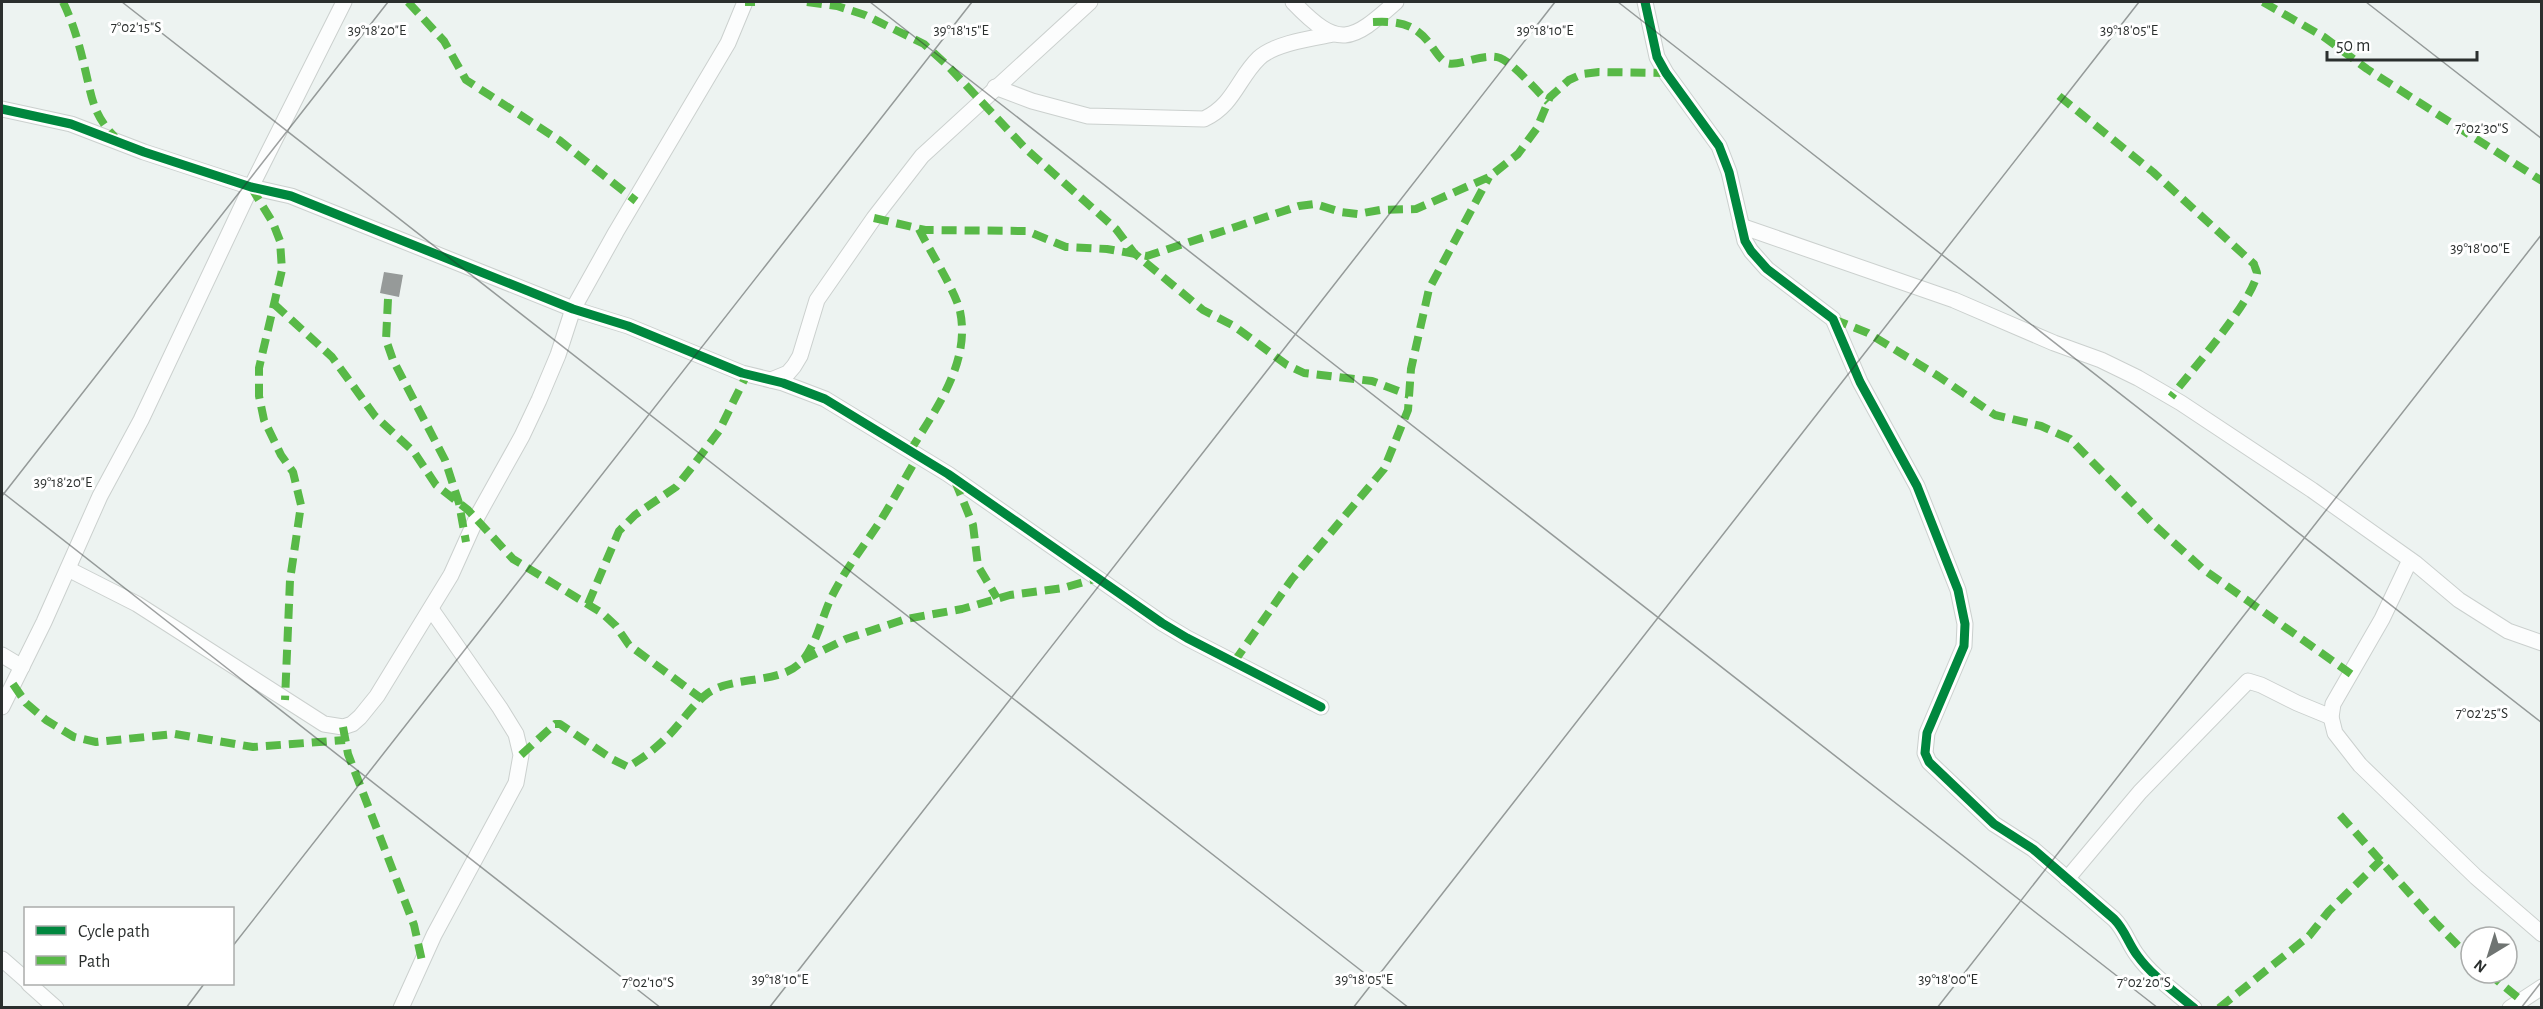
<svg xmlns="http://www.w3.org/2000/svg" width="2543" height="1009" font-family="'Alegreya Sans',sans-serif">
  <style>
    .building { fill: #969a99 }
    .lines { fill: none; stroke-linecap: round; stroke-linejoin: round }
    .minor-casing { stroke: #cbd0ce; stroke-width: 17 }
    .minor { stroke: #fcfdfd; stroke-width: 15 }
    .quiet { stroke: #58b947; stroke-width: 8; stroke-dasharray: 15 8; stroke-linecap: butt }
    .cycleway-casing { stroke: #fff; stroke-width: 13 }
    .cycleway { stroke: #00873e; stroke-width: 9 }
    .ticks { fill: none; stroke: #2b2f2e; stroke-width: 1.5; stroke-opacity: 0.45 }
    .ticks-label { font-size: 15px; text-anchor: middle; fill: #2b2f2e; stroke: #fff; stroke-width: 6; stroke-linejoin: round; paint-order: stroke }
  </style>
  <rect width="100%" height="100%" fill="#edf3f1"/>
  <polygon class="building" points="384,272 403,275 399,297 380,293"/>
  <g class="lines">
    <defs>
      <g id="minor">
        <path d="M 1293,2 C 1339,50 1351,42 1396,2"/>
        <path d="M 1645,2 L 1657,57 L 1666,73 L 1719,146 L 1729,172 L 1745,241 L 1751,251 L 1767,269 L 1833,319 L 1860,382 L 1917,486 L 1958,590 L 1965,624 L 1964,646 L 1927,733 L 1925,753 L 1929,762 L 1994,824 L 2033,849 L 2114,919 C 2125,930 2128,943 2137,955 C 2152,976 2174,991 2194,1008"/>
        <path d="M 995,87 L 1032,101 L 1088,116 L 1204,119 C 1234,105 1238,78 1259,58 C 1275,43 1314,38 1334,34"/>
        <polyline points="2,109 71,124 144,152 251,187 291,196 573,309 628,326 742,373 783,383 825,399 948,474 1162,623 1187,638 1321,707"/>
        <polyline points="1741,226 1954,300 2054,343 2101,360 2138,378 2181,403 2312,490 2415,563 2459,600 2508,631 2542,643"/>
        <polyline points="771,380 788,373 794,366 800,356 817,300 874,218 922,156 1090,2"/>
        <polyline points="2410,560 2382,619 2333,704 2331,717 2335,733 2360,765 2476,877 2542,934"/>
        <polyline points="68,569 137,604 324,724 343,727 352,724 360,717 377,696 451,575 478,515 522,436 539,400 558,355 573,309 616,232 728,43 745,2"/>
        <polyline points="2,655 22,667"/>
        <polyline points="2,707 44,622 100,496 141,420 251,187 344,2"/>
        <polyline points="2067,879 2140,792 2248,681 2261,685 2297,703 2331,717"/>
        <polyline points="2,959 26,980"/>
        <polyline points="29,984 56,1008"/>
        <polyline points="401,1008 434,935 516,783 521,755 516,734 500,708 431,609"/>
        <polyline points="2510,1008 2542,987"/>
      </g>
    </defs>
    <use href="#minor" class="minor-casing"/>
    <use href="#minor" class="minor"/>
    <g class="quiet">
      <path d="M 63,2 C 73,22 80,47 85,69 C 92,98 93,115 115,137"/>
      <polyline points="408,2 444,41 466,80 559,140 636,201"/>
      <polyline points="745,2 755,2"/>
      <polyline points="807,2 837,6 865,15 924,44 947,65 1026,149 1116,229 1134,253 1203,310 1234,326 1287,365 1304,373 1372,381 1409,395"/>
      <polyline points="2263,2 2324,37 2367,69 2542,181"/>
      <path d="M 1373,22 C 1398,21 1414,23 1430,44 C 1434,49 1439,58 1445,62 C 1456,69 1481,52 1500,58 C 1513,63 1537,91 1548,102"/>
      <path d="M 2059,96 L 2153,172 L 2254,264 C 2254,265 2257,272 2257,273 C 2255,298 2189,374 2171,397"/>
      <polyline points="251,187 273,223 280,241 282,270 259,368 259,396 264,420 281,455 293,472 301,505 290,580 285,700"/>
      <polyline points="874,218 925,230 1027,231 1066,247 1107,249 1147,256 1299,206 1315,204 1341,212 1358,214 1380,210 1416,209 1489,177 1518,154 1537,128 1550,97 1569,80 1582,74 1599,72 1666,73"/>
      <polyline points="388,299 386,340 393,360 445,460 459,503 466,542"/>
      <polyline points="274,304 332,357 375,416 414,452 436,485 468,510 513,559 602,613 616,626 629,645 702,699"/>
      <polyline points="1833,319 1868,333 1938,376 1995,415 2041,426 2070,439 2153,524 2203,569 2351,674"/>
      <path d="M 910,451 C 935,410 971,363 960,311 C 955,290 929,250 919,229"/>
      <polyline points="955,481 973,525 978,566 997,598"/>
      <polyline points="588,604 619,531 635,515 676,487 692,467 719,431 747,374"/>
      <polyline points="803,660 846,639 906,619 962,609 1010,595 1063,588 1098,578"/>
      <polyline points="1234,662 1292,579 1384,469 1408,410 1411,369 1429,289 1489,177"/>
      <polyline points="13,684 26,703 46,720 74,737 96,742 175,734 253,747 345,740"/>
      <polyline points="343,727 348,754 414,925 422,961"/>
      <path d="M 521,755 L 555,724 L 560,724 L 612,759 L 628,767 C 641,759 654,750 665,739 C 680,725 691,706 708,693 C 734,675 781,685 802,661 C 817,644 822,616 832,596 C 845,570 863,547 879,523 C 893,501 905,478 918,456"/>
      <polyline points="2340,815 2435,922 2471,959"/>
      <polyline points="2488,973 2521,1000"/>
      <polyline points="2219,1008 2309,936 2329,911 2381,860"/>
    </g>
    <defs>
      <g id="cycleway">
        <path d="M 1645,2 L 1657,57 L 1666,73 L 1719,146 L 1729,172 L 1745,241 L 1751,251 L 1767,269 L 1833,319 L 1860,382 L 1917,486 L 1958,590 L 1965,624 L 1964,646 L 1927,733 L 1925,753 L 1929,762 L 1994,824 L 2033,849 L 2114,919 C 2125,930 2128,943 2137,955 C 2152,976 2174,991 2194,1008"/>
        <polyline points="2,109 71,124 144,152 251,187 291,196 573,309 628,326 742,373 783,383 825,399 948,474 1162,623 1187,638 1321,707"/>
      </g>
    </defs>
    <use href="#cycleway" class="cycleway-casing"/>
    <use href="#cycleway" class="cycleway"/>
  </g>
  <path class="ticks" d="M 122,2 L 1409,1008M 870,2 L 2158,1008M 1618,2 L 2542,723M 2366,2 L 2542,139M 2,492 L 661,1008M 2,496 L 388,2M 232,947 L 972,2M 186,1008 L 204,984M 769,1008 L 1555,2M 1353,1008 L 2139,2M 1937,1008 L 2542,234M 2521,1008 L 2542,981"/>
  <g class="ticks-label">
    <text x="136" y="32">7°02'15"S</text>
    <text x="377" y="35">39°18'20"E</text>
    <text x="961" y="35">39°18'15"E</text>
    <text x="1545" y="35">39°18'10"E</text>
    <text x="2129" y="35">39°18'05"E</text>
    <text x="2482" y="133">7°02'30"S</text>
    <text x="2480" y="253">39°18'00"E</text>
    <text x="63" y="487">39°18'20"E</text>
    <text x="2482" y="718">7°02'25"S</text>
    <text x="780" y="984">39°18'10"E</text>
    <text x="1364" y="984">39°18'05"E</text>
    <text x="1948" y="984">39°18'00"E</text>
    <text x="648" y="987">7°02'10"S</text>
    <text x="2144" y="987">7°02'20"S</text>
  </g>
  <rect width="2543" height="1009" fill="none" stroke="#2b2f2e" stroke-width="6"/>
  <rect x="24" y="907" width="210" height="78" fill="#ffffff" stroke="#aaacab" stroke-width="1.5"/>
  <rect x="36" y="926" width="30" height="9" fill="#00873e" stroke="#aaacab" stroke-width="1.5"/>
  <text x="78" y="937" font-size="18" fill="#2b2f2e">Cycle path</text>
  <rect x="36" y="956" width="30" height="9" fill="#58b947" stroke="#aaacab" stroke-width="1.5"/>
  <text x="78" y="967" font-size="18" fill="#2b2f2e">Path</text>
  <g transform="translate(2489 955) rotate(218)"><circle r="28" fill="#ffffff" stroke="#aaacab" stroke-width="1.5"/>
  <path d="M0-4.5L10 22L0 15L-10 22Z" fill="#6f7472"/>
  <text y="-9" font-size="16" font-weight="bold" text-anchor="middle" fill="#2b2f2e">N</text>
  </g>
  <path d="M2327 51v9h150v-9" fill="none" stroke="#2b2f2e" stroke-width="3"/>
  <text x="2336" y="51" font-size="18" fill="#2b2f2e" stroke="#ffffff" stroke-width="4.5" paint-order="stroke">50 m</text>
</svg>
